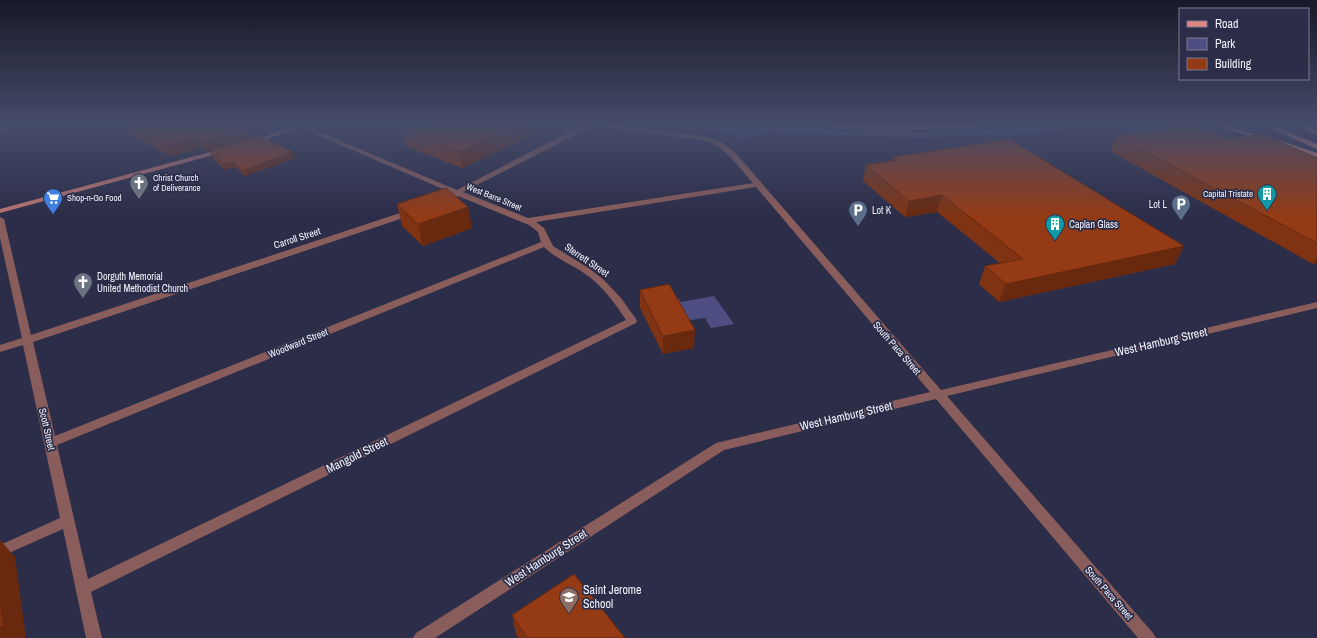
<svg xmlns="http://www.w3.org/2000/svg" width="1317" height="638" font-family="'Archivo Narrow',sans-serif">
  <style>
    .green { fill: #4e4e83 }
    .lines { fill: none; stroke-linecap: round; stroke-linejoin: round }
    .minor { fill: #895d5b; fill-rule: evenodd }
    .secondary { fill: #ba7572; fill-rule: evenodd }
    .primary { fill: #e08784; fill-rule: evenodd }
    .wall { fill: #7f3313 }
    .shaded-wall { fill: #68290f }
    .building { fill: #943b16; stroke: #68290f }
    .labels { text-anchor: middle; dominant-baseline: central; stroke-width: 3.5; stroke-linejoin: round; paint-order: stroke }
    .far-poi-label { font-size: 9px; fill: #f1f2fd; stroke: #2c2d48; text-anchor: start }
    .far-street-label { font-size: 9px; fill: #f1f2fd; stroke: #2c2d48 }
    .poi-label { font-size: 10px; fill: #f1f2fd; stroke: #2c2d48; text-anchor: start }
    .street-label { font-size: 10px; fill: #f1f2fd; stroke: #2c2d48 }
    .near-street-label { font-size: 12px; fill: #f1f2fd; stroke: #2c2d48 }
    .near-poi-label { font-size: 12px; fill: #f1f2fd; stroke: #2c2d48; text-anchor: start }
  </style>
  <rect width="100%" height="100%" fill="#2c2d48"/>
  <g class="green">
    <polygon points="671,126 778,126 844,130 940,131 1031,126 1094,126 1020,134 925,137 866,136 769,131 738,139 733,133"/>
    <polygon points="714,296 734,324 711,328 705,318 683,321 671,301 679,299 681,302"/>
  </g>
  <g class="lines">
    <g class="minor">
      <polygon points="7,126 19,126 0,132 0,128"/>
      <path d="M 304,126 L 312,126 L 317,131 L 457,190 L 580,126 L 593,126 L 463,192 L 528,218 L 753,183 C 739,168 727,149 708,141 L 608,128 L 605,126 L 626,126 L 709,137 L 721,142 L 733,150 L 941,390 L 1317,302 L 1317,308 L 947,396 L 1153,633 L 1156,638 L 1138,638 L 936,399 L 724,450 L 435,638 L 413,638 L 416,633 L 716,443 L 930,392 L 756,187 L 536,222 L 544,228 L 553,246 L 590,269 L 604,280 L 621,298 L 636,319 L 637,321 L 636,323 L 91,592 L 102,638 L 86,638 L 63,529 L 0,557 L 0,545 L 60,518 L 23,345 L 0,352 L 0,345 L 22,338 L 0,238 L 0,217 L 4,219 L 31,335 L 409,210 L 412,210 L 416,212 L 415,214 L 33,342 L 55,436 L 541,242 L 538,232 L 529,225 L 458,196 C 453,200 446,205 439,204 L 439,200 L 452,193 L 313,133 ZM 544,247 C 556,259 571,264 584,273 C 602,285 614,302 626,320 L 88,579 L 57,445 Z"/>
    </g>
    <g class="secondary">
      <polygon points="293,126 303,126 253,144 248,143"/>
      <polygon points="221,149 227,149 228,151 0,213 0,209"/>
    </g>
    <g class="primary">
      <polygon points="832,126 980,126 977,128 880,130 835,128"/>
      <polygon points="1216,126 1228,126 1269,139 1266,141"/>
      <polygon points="1265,126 1274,126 1317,144 1317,149"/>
      <polygon points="1298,126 1307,126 1317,131 1317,135"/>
      <polygon points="1281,141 1317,153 1317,157 1279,144 1279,142"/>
    </g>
  </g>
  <g class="wall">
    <polygon points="126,126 269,126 269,127 251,133 252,138 207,151 202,147 171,156 129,134"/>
    <polygon points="435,126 538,126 539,131 462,168 405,146 402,131"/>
    <polygon points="1116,136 1228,139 1317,158 1317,263 1313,264 1110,151"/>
    <polygon points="210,151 293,152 295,158 244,176 236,167 225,170 212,157"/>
    <polygon points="894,157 1175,264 999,302 979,284 985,266 1000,263 937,212 905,217 863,181 866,165 893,161"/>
    <polygon points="397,204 472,228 423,246 402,226"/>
    <polygon points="640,290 694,348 663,354 640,308"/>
    <polygon points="512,615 625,638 519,638 516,634"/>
  </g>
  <g class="shaded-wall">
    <polygon points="243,126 269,126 269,127 251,133 252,138 207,151 203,142"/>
    <polygon points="516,126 538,126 539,131 462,168 459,152"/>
    <polygon points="198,137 202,147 171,156 166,146"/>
    <polygon points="293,152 295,158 244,176 242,171"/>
    <polygon points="234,162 236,167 225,170 223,164"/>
    <polygon points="942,195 937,212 905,217 909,201"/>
    <polygon points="468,207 472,228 423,246 418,224"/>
    <polygon points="1184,246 1175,264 999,302 1006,284"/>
    <polygon points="1317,258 1317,263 1313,264"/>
    <polygon points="695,330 694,348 663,354 663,336"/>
    <polygon points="0,540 15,557 26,638 0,638"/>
  </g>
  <g class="building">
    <polygon points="128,126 245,126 249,128 203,142 198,137 166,146"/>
    <polygon points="435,126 516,126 459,152 402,131"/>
    <polygon points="1182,126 1201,126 1228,139 1262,134 1317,158 1317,243 1116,136"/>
    <polygon points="259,136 293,152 242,171 234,162 223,164 210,151"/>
    <polygon points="1009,139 1184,246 1006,284 985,266 1023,259 942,195 909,201 866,165 898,160 894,157"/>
    <polygon points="446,188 468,207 418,224 397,204"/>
    <polygon points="669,284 695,330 663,336 640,290"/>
    <polygon points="574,574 625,638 527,638 512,615"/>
    <polygon points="0,599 3,626 0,627"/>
  </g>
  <linearGradient id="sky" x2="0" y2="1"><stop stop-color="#181928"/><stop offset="0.58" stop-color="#454c6a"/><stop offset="1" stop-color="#454c6a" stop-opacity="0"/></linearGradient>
  <rect width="1317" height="216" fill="url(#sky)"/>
  <defs>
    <symbol id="church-pin" viewBox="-11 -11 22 30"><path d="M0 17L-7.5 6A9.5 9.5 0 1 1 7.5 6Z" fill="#6b7280" stroke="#2c2d48"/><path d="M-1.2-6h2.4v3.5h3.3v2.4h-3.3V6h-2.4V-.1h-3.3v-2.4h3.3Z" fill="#fff"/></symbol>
    <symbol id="building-pin" viewBox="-11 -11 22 30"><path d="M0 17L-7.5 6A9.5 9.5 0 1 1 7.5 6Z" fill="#0f9aa8" stroke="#2c2d48"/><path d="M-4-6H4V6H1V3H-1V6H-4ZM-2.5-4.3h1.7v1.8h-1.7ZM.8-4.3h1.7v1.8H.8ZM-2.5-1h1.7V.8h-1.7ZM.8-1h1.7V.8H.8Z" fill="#fff"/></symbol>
    <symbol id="supermarket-pin" viewBox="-11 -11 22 30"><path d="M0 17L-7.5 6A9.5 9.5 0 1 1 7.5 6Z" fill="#3f7fe0" stroke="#2c2d48"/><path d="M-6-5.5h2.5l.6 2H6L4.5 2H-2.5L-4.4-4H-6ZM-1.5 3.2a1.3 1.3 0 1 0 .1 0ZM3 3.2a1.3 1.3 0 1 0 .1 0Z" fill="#fff"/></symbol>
    <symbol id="parking-pin" viewBox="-11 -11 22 30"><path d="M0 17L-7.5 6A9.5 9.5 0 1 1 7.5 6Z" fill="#5c6f8a" stroke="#2c2d48"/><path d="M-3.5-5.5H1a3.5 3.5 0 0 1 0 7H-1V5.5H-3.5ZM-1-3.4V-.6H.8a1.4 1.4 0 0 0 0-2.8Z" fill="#fff"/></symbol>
    <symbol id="school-pin" viewBox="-11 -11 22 30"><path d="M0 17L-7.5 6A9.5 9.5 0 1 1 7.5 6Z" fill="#8d6e63" stroke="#2c2d48"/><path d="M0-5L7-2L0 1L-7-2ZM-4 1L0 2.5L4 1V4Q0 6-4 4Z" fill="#fff"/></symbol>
  </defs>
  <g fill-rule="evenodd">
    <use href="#church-pin" x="128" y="172" width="22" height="30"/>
    <use href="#building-pin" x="1256" y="183" width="22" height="30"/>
    <use href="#supermarket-pin" x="42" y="187" width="22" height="30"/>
    <use href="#parking-pin" x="1170" y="193" width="22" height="30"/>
    <use href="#parking-pin" x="847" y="199" width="22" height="30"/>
    <use href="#building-pin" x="1044" y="213" width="22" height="30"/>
    <use href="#church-pin" x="72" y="271" width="22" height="30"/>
    <use href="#school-pin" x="558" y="586" width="22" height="30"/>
  </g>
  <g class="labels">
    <g class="far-poi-label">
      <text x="153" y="178">Christ Church<tspan x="153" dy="10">of Deliverance</tspan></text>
      <text x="1253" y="194" text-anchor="end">Capital Tristate</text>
      <text x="67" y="198">Shop-n-Go Food</text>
    </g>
    <g class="far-street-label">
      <text transform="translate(494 197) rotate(22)">West Barre Street</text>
    </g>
    <g class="poi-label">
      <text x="1167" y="204" text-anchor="end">Lot L</text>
      <text x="872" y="210">Lot K</text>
      <text x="1069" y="224">Caplan Glass</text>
      <text x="97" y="276">Dorguth Memorial<tspan x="97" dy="12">United Methodist Church</tspan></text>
    </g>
    <g class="street-label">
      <text transform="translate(297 238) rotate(-18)">Carroll Street</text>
      <text transform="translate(587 260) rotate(34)">Sterrett Street</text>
      <text transform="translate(298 343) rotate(-22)">Woodward Street</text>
      <text transform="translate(897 348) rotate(49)">South Paca Street</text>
      <text transform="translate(47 429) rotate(77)">Scott Street</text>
      <text transform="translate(1109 593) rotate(49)">South Paca Street</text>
    </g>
    <g class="near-street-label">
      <text transform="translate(1161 342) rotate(-13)">West Hamburg Street</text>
      <text transform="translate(846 416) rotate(-13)">West Hamburg Street</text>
      <text transform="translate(357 455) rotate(-26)">Mangold Street</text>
      <text transform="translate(546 558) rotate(-33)">West Hamburg Street</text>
    </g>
    <g class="near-poi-label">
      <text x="583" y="590">Saint Jerome<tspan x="583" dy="14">School</tspan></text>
    </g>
  </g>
  <rect x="1179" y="8" width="130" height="72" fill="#2c2d48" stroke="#7b7c90"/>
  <rect x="1187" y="21" width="20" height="6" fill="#e08784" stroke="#7b7c90"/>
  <text x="1215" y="28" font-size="12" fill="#f1f2fd">Road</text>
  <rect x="1187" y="38" width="20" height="12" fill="#4e4e83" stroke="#7b7c90"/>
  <text x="1215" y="48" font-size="12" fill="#f1f2fd">Park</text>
  <rect x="1187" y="58" width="20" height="12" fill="#943b16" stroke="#7b7c90"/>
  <text x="1215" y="68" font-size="12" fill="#f1f2fd">Building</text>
</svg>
